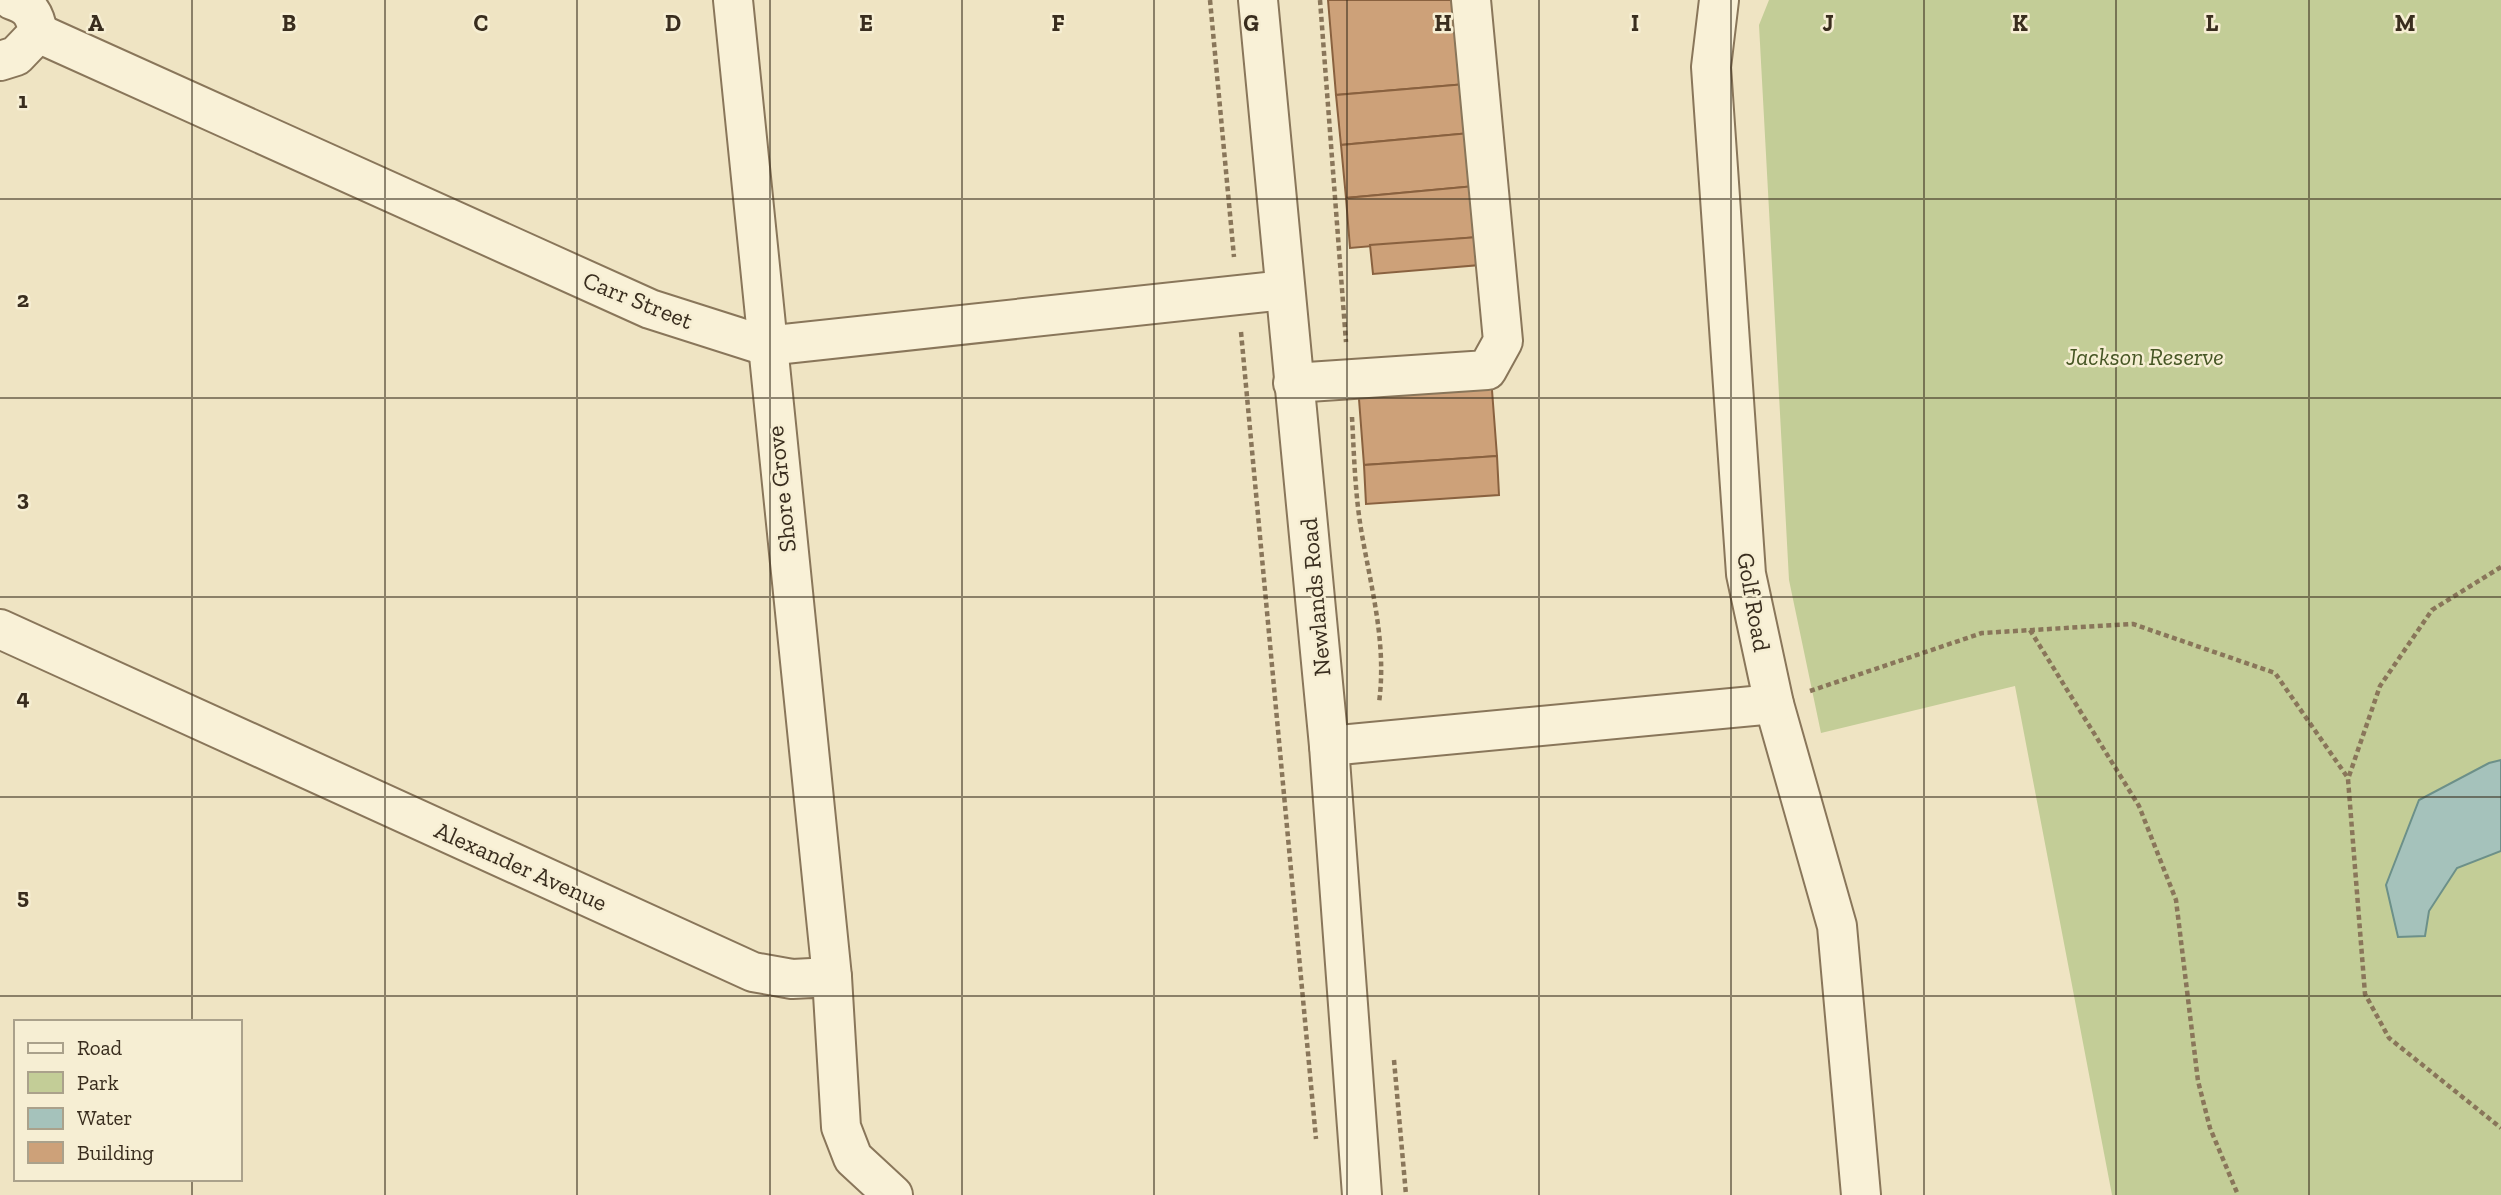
<svg xmlns="http://www.w3.org/2000/svg" width="2501" height="1195" font-family="'Zilla Slab',serif">
  <style>
    .green { fill: #c3cd97 }
    .water { fill: #a5c2bb; stroke: #6c9089; stroke-width: 2 }
    .building { fill: #cda179; stroke: #89613f; stroke-width: 2 }
    .lines { fill: none; stroke-linecap: round; stroke-linejoin: round }
    .minor-casing { stroke: #89765a; stroke-width: 42 }
    .path { stroke: #89765a; stroke-width: 4.5; stroke-dasharray: 5 3.5; stroke-linecap: butt }
    .minor { stroke: #f9f1d7; stroke-width: 38 }
    .grid { fill: none; stroke: #392d1e; stroke-width: 2; stroke-opacity: 0.55 }
    .labels { text-anchor: middle; dominant-baseline: central; stroke-width: 5; stroke-linejoin: round; paint-order: stroke }
    .street-label { font-size: 24px; fill: #392d1e; stroke: #f6eed3 }
    .park-label { font-size: 24px; font-style: italic; fill: #465624; stroke: #f6eed3 }
    .grid-label { font-size: 23px; text-anchor: middle; font-weight: bold; fill: #392d1e; stroke: #f6eed3; stroke-width: 5; stroke-linejoin: round; paint-order: stroke }
  </style>
  <rect width="100%" height="100%" fill="#efe4c3"/>
  <polygon class="green" points="1769,0 2501,0 2501,1195 2112,1195 2015,686 1821,733 1789,580 1759,25"/>
  <polygon class="water" points="2501,760 2501,851 2457,868 2429,911 2425,936 2398,937 2386,885 2419,800 2489,763"/>
  <g class="building">
    <polygon points="1328,0 1458,0 1466,84 1336,95"/>
    <polygon points="1466,84 1470,133 1341,145 1336,95"/>
    <polygon points="1470,133 1475,186 1346,198 1341,145"/>
    <polygon points="1475,186 1478,237 1350,248 1346,198"/>
    <polygon points="1478,237 1480,265 1373,274 1370,245"/>
    <polygon points="1491,377 1497,456 1364,465 1358,386"/>
    <polygon points="1497,456 1499,495 1366,504 1364,465"/>
  </g>
  <g class="lines">
    <defs>
      <g id="minor">
        <polyline points="733,0 832,977"/>
        <polyline points="1258,0 1329,746 1362,1195"/>
        <polyline points="1719,0 1711,67 1746,574 1774,704 1837,926 1861,1195"/>
        <polyline points="38,33 650,309 766,346 1284,290"/>
        <path d="M 0,61 L 16,56 L 38,33 C 35,14 30,6 12,0"/>
        <polyline points="1293,383 1487,370 1503,341 1471,0"/>
        <polyline points="0,629 753,972 792,979 832,977 841,1127 853,1158 893,1195"/>
        <polyline points="1329,746 1774,704"/>
      </g>
    </defs>
    <use href="#minor" class="minor-casing"/>
    <g class="path">
      <polyline points="1210,0 1234,257"/>
      <polyline points="1320,0 1346,342"/>
      <polyline points="1241,332 1316,1139"/>
      <path d="M 1352,417 C 1354,454 1355,493 1361,529 C 1371,588 1387,643 1379,703"/>
      <polyline points="2501,567 2432,610 2380,686 2348,779 2365,994 2389,1038 2501,1128"/>
      <polyline points="2030,630 2139,806 2176,900 2198,1081 2210,1128 2238,1195"/>
      <polyline points="1810,691 1982,633 2133,624 2275,673 2348,778"/>
      <polyline points="1394,1060 1406,1195"/>
    </g>
    <use href="#minor" class="minor"/>
  </g>
  <path class="grid" d="M 192,0 L 192,1022M 385,0 L 385,1195M 577,0 L 577,1195M 770,0 L 770,1195M 962,0 L 962,1195M 1154,0 L 1154,1195M 1347,0 L 1347,1195M 1539,0 L 1539,1195M 1731,0 L 1731,1195M 1924,0 L 1924,1195M 2116,0 L 2116,1195M 2309,0 L 2309,1195M 0,199 L 2501,199M 0,398 L 2501,398M 0,597 L 2501,597M 0,797 L 2501,797M 0,996 L 2501,996M 192,1179 L 192,1195"/>
  <g class="labels">
    <g class="street-label">
      <text transform="translate(638 300) rotate(22)">Carr Street</text>
      <text transform="translate(781 489) rotate(-96)">Shore Grove</text>
      <text transform="translate(1315 597) rotate(-95)">Newlands Road</text>
      <text transform="translate(1754 602) rotate(80)">Golf Road</text>
      <text transform="translate(521 866) rotate(24)">Alexander Avenue</text>
    </g>
    <g class="park-label">
      <text x="2145" y="356">Jackson Reserve</text>
    </g>
  </g>
  <g class="grid-label">
    <text x="96" y="31">A</text>
    <text x="289" y="31">B</text>
    <text x="481" y="31">C</text>
    <text x="673" y="31">D</text>
    <text x="866" y="31">E</text>
    <text x="1058" y="31">F</text>
    <text x="1251" y="31">G</text>
    <text x="1443" y="31">H</text>
    <text x="1635" y="31">I</text>
    <text x="1828" y="31">J</text>
    <text x="2020" y="31">K</text>
    <text x="2212" y="31">L</text>
    <text x="2405" y="31">M</text>
    <text x="23" y="108">1</text>
    <text x="23" y="307">2</text>
    <text x="23" y="506">3</text>
    <text x="23" y="705">4</text>
    <text x="23" y="904">5</text>
  </g>
  <rect x="14" y="1020" width="228" height="161" fill="#f6eed3" stroke="#aaa18b" stroke-width="2"/>
  <rect x="28" y="1043" width="35" height="10" fill="#f9f1d7" stroke="#aaa18b" stroke-width="2"/>
  <text x="77" y="1055" font-size="21" fill="#392d1e">Road</text>
  <rect x="28" y="1072" width="35" height="21" fill="#c3cd97" stroke="#aaa18b" stroke-width="2"/>
  <text x="77" y="1090" font-size="21" fill="#392d1e">Park</text>
  <rect x="28" y="1108" width="35" height="21" fill="#a5c2bb" stroke="#aaa18b" stroke-width="2"/>
  <text x="77" y="1125" font-size="21" fill="#392d1e">Water</text>
  <rect x="28" y="1142" width="35" height="21" fill="#cda179" stroke="#aaa18b" stroke-width="2"/>
  <text x="77" y="1160" font-size="21" fill="#392d1e">Building</text>
</svg>
